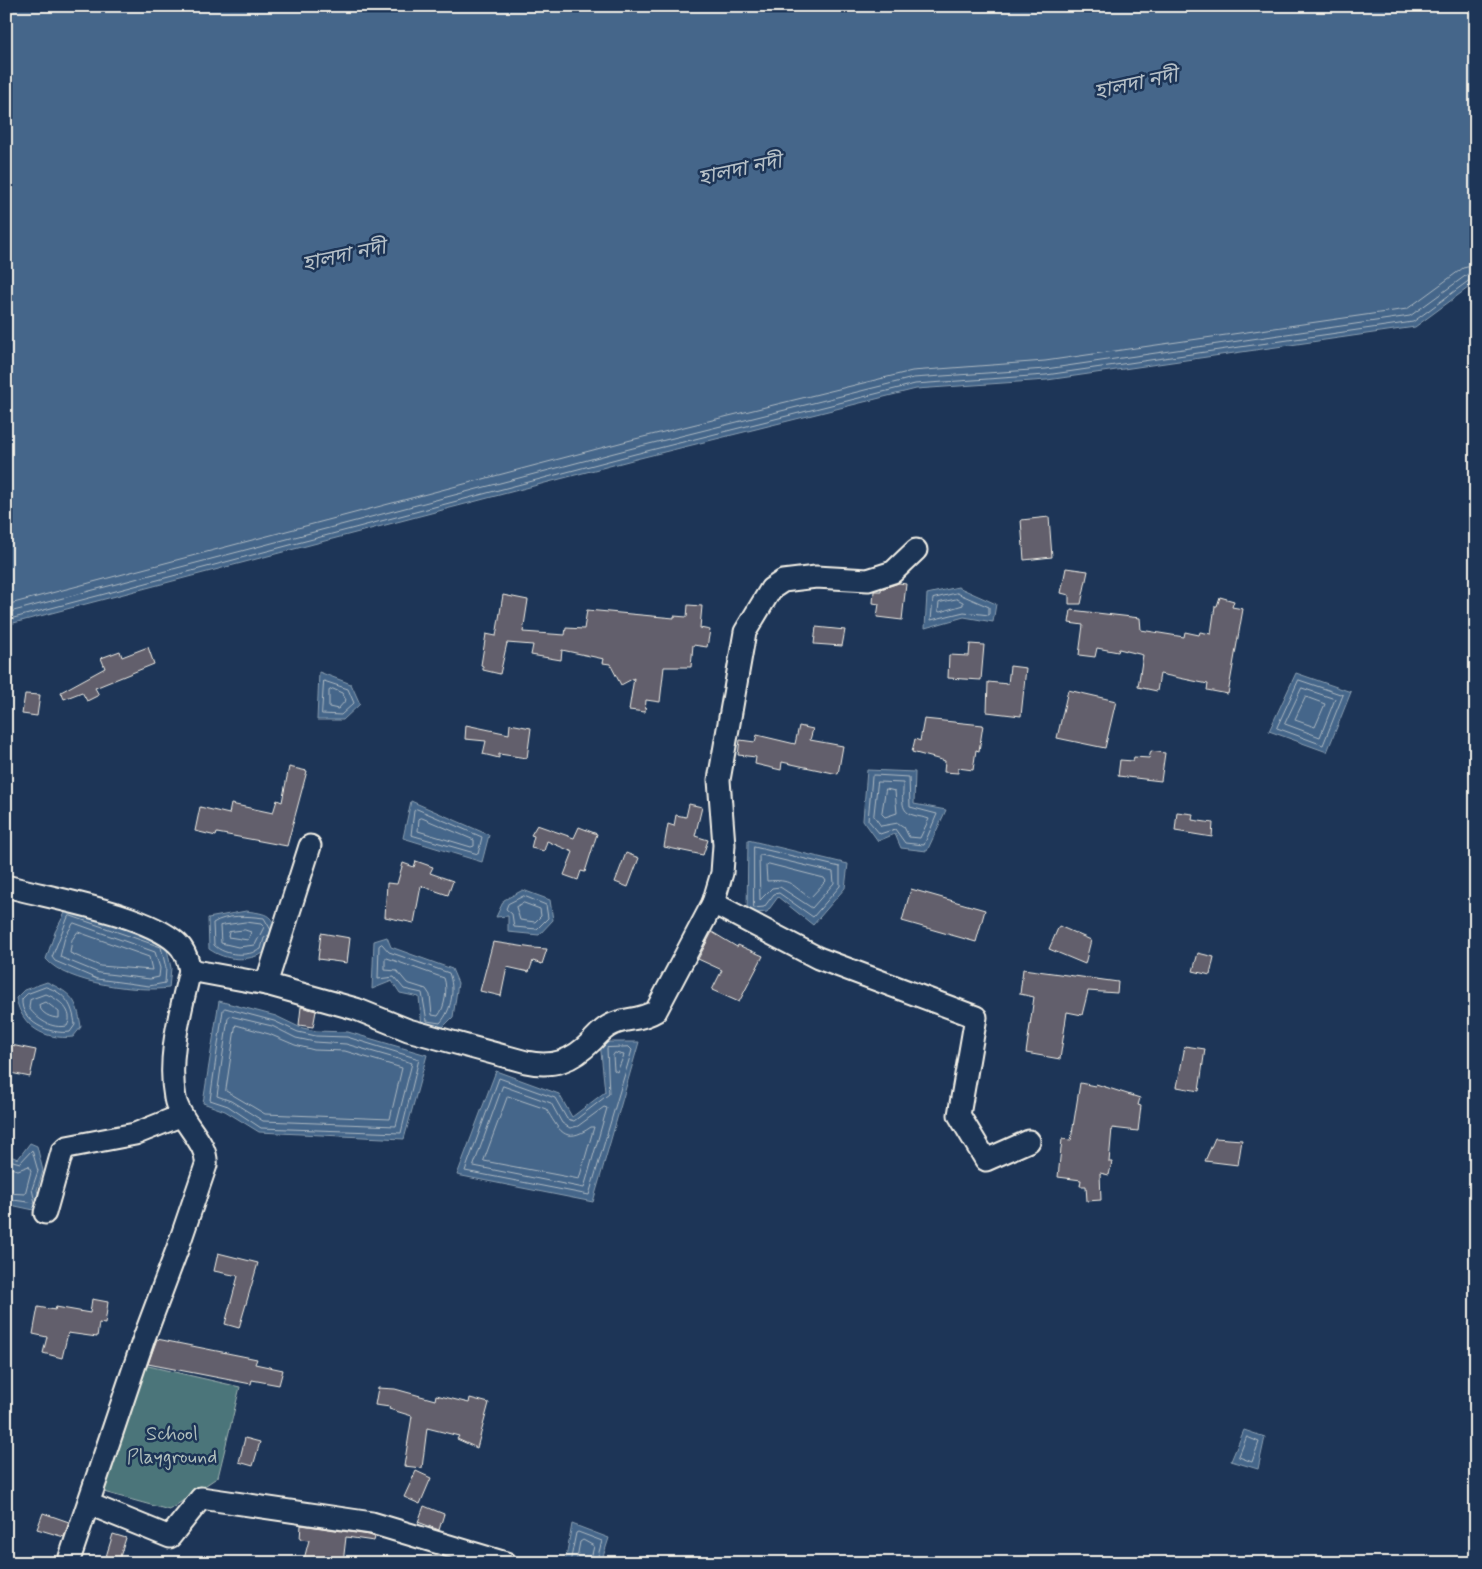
<svg xmlns="http://www.w3.org/2000/svg" width="1482" height="1569" font-family="Mynerve,'Noto Sans Bengali',sans-serif">
  <style>
    .green { fill: #4c757a; stroke: #a0b3b1 }
    .water { fill: #44668a; stroke: #8a9eb0 }
    .lines { fill: none; stroke-linecap: round; stroke-linejoin: round }
    .shore { stroke: #aeb9c2; stroke-width: 1 }
    .building { fill: #625f6c; stroke: #f4f1e8 }
    .minor-casing { stroke: #f4f1e8; stroke-width: 25 }
    .minor { stroke: #1d3557; stroke-width: 21 }
    .labels { text-anchor: middle; dominant-baseline: central; stroke-width: 5; stroke-linejoin: round; paint-order: stroke }
    .park-label { font-size: 20px; fill: #b1bfbc; stroke: #1d3557 }
    .water-label { font-size: 21px; font-style: italic; fill: #b6c0c7; stroke: #1d3557 }
  </style>
  <rect width="100%" height="100%" fill="#1d3557"/>
  <filter id="ink" filterUnits="userSpaceOnUse"><feTurbulence type="fractalNoise" baseFrequency=".02" numOctaves="2"/><feDisplacementMap in="SourceGraphic" scale="10" xChannelSelector="R" yChannelSelector="G"/><feConvolveMatrix kernelMatrix="1 2 1 2 8 2 1 2 1" color-interpolation-filters="sRGB"/></filter>
  <g filter="url(#ink)">
    <polygon class="green" points="144,1365 240,1387 218,1477 169,1510 100,1491"/>
    <g class="water">
      <polygon points="6,6 1476,6 1476,282 1415,327 1047,380 916,389 636,459 6,625"/>
      <polygon points="958,587 996,604 993,622 964,617 925,628 927,594"/>
      <polygon points="319,672 351,684 360,704 343,720 317,720"/>
      <polygon points="1296,673 1351,692 1327,752 1269,731"/>
      <polygon points="867,770 915,772 914,804 946,810 927,851 901,848 895,834 878,841 863,820"/>
      <polygon points="411,801 489,835 482,862 403,838"/>
      <polygon points="748,840 848,864 845,888 813,925 778,897 767,912 747,914"/>
      <polygon points="523,890 550,900 553,920 539,935 508,932 508,916 496,917 504,900"/>
      <path d="M 67,909 L 128,929 L 166,944 L 171,968 L 169,988 C 138,992 67,984 46,959 L 55,932 Z"/>
      <path d="M 246,911 C 269,914 272,914 278,937 L 268,941 L 265,952 C 248,962 226,961 209,949 L 208,918 Z"/>
      <polygon points="387,937 391,947 452,969 458,983 453,1017 442,1028 422,1027 419,997 400,993 392,981 372,989 374,941"/>
      <path d="M 47,982 C 72,994 77,999 81,1027 L 73,1037 C 44,1040 22,1027 16,998 L 24,990 Z"/>
      <polygon points="219,1001 276,1016 299,1027 316,1031 348,1032 427,1055 404,1139 259,1132 225,1111 203,1103"/>
      <polygon points="600,1042 639,1042 593,1202 457,1175 496,1071 559,1094 572,1117 605,1092"/>
      <polygon points="6,1140 10,1156 18,1159 30,1143 37,1146 43,1171 37,1190 42,1204 34,1210 6,1204"/>
      <polygon points="1244,1430 1265,1437 1258,1469 1231,1461"/>
      <polygon points="572,1524 609,1538 601,1563 565,1563"/>
    </g>
    <g class="lines">
      <g class="shore">
        <polygon points="957,593 989,607 989,615 964,612 931,620 933,599"/>
        <polygon points="957,599 963,602 963,605 940,612 938,611 939,603"/>
        <polyline points="6,605 631,440 912,371 1045,361 1407,309 1463,268 1476,265"/>
        <polyline points="6,613 633,448 913,378 1046,369 1410,316 1468,274 1476,272"/>
        <polyline points="6,620 635,454 915,384 1046,375 1413,322 1471,279 1476,279"/>
        <polygon points="1299,680 1343,695 1323,745 1277,728"/>
        <polygon points="324,681 348,689 354,703 341,715 322,714"/>
        <polygon points="1302,688 1335,699 1320,737 1285,724"/>
        <polygon points="333,689 342,693 346,700 338,709 329,707 329,691"/>
        <polygon points="1306,697 1325,704 1315,727 1295,720"/>
        <polygon points="874,775 909,777 910,807 937,814 924,845 905,843 895,829 880,834 868,820 872,777"/>
        <path d="M 878,782 L 903,783 C 904,795 898,811 913,815 C 919,817 924,817 929,819 L 920,838 L 909,837 L 904,827 L 898,823 L 881,826 L 874,816 Z"/>
        <polygon points="886,789 895,791 897,813 885,817 882,814"/>
        <polygon points="417,809 482,837 478,854 411,835 414,811"/>
        <polygon points="422,818 474,840 474,846 471,847 418,831 419,819"/>
        <polygon points="754,847 840,867 840,886 813,917 779,893 774,894 764,907 754,908"/>
        <polygon points="761,855 833,872 834,883 812,908 780,887 772,888 760,900 759,857"/>
        <path d="M 769,864 L 824,878 L 826,881 L 810,898 C 790,884 792,879 767,881 L 766,866 Z"/>
        <polygon points="524,896 546,905 548,918 537,929 514,927 512,914 506,909 508,904"/>
        <polygon points="524,903 540,909 541,916 535,922 520,920 516,907"/>
        <polygon points="71,916 161,947 166,968 165,983 149,986 97,979 55,961 52,957 68,917"/>
        <polygon points="246,922 261,924 264,927 255,945 238,947 221,943 220,926"/>
        <polygon points="74,923 155,952 160,968 159,977 150,979 99,973 60,957 65,937"/>
        <polygon points="245,930 251,932 248,940 228,937 229,932"/>
        <polygon points="78,932 149,957 152,970 100,966 70,953 72,940"/>
        <path d="M 269,935 L 264,938 L 261,949 C 248,957 225,956 214,945 L 213,923 C 226,914 248,916 264,918 L 271,930"/>
        <path d="M 382,944 L 389,952 L 449,973 C 455,989 452,1010 440,1023 L 427,1021 L 422,993 L 404,989 L 394,977 L 378,979 L 379,946 Z"/>
        <path d="M 387,958 L 444,978 C 448,988 445,1008 438,1016 L 432,1015 L 430,995 L 426,989 L 407,983 L 397,971 L 385,970 L 385,960 Z"/>
        <path d="M 46,987 C 66,993 73,1006 75,1025 L 70,1032 C 50,1035 20,1022 22,999 L 27,994 Z"/>
        <path d="M 46,994 C 59,999 75,1012 67,1026 C 51,1029 38,1020 29,1008 L 30,1000 Z"/>
        <path d="M 46,1002 L 59,1012 L 59,1018 C 51,1018 41,1014 39,1005 Z"/>
        <polygon points="225,1008 274,1021 298,1032 316,1036 347,1037 419,1059 401,1133 261,1128 228,1106 210,1100 223,1010"/>
        <polygon points="230,1016 272,1026 296,1038 315,1042 346,1044 412,1063 396,1126 263,1121 231,1101 217,1096 228,1018"/>
        <polygon points="236,1025 269,1034 295,1045 314,1050 345,1051 402,1068 390,1119 265,1114 226,1091"/>
        <polygon points="629,1047 632,1050 589,1195 465,1171 499,1078 555,1098 567,1119 574,1121 609,1094 607,1048"/>
        <polygon points="615,1053 624,1055 617,1072 614,1070 613,1056"/>
        <polygon points="503,1086 551,1103 562,1123 570,1128 578,1126 604,1107 607,1108 584,1188 474,1166"/>
        <path d="M 508,1096 L 546,1109 C 559,1129 564,1146 591,1127 L 594,1127 L 579,1179 L 484,1161 Z"/>
        <polyline points="6,1159 20,1163 32,1150 38,1171 32,1189 35,1203 6,1199"/>
        <polyline points="6,1167 18,1170 29,1166 31,1171 25,1194 6,1193"/>
        <polygon points="1247,1437 1259,1442 1252,1462 1239,1457"/>
        <polyline points="570,1563 576,1533 578,1532 602,1541 596,1563"/>
        <polyline points="576,1563 580,1542 583,1540 594,1546 590,1563"/>
      </g>
    </g>
    <g class="building">
      <polygon points="1049,517 1052,557 1024,560 1021,520"/>
      <polygon points="1066,568 1088,571 1081,604 1069,604 1069,595 1061,593"/>
      <polygon points="899,583 906,584 902,620 877,617 879,604 873,603 874,591 881,591 881,589"/>
      <polygon points="503,595 528,600 523,632 565,635 566,628 584,629 587,610 674,618 674,616 687,617 688,605 702,606 700,628 710,630 707,647 693,645 691,667 664,667 660,702 646,700 645,712 629,710 634,678 621,685 610,664 603,663 604,659 562,650 561,660 531,655 533,645 507,643 500,674 483,670 483,666 481,665 486,634 496,636"/>
      <polygon points="1220,597 1234,601 1232,607 1243,609 1228,694 1207,690 1208,684 1160,674 1157,691 1138,687 1143,655 1119,649 1118,652 1097,648 1095,657 1079,655 1083,625 1069,623 1071,610 1140,618 1141,630 1184,637 1185,632 1199,635 1200,632 1211,634 1215,606 1217,606"/>
      <polygon points="816,627 845,630 842,646 814,644"/>
      <polygon points="970,644 984,645 981,680 948,678 949,655 969,656"/>
      <polygon points="148,647 154,664 95,688 99,695 87,701 82,692 64,699 61,692 105,668 101,658 120,651 122,657"/>
      <polygon points="1010,666 1026,668 1021,716 987,712 988,682 1008,684"/>
      <polygon points="1068,690 1116,701 1105,748 1057,738"/>
      <polygon points="25,694 40,695 37,716 22,714"/>
      <polygon points="924,719 983,725 979,751 976,750 973,770 958,768 958,773 944,772 945,761 912,752 915,739 920,741"/>
      <polygon points="510,724 531,728 527,758 499,754 499,758 483,754 486,741 465,739 466,725 509,734"/>
      <polygon points="799,726 813,729 810,740 843,746 838,774 782,762 781,770 755,764 756,757 738,755 740,740 755,742 757,735 795,744"/>
      <polygon points="1151,751 1165,753 1161,781 1118,776 1120,760 1133,761 1134,757 1149,758"/>
      <polygon points="289,767 307,771 287,846 217,833 216,836 195,831 200,807 229,814 231,804 273,813 277,800 282,802"/>
      <polygon points="689,804 702,807 695,836 708,840 703,855 664,847 668,824 674,826 676,815 686,817"/>
      <polygon points="1177,812 1193,814 1192,820 1213,823 1212,837 1175,831"/>
      <polygon points="537,825 574,838 579,827 597,834 585,872 581,871 578,880 564,875 573,852 547,841 544,851 531,848 534,836 531,835"/>
      <polygon points="626,853 639,858 628,887 615,882"/>
      <polygon points="416,861 433,867 430,873 453,881 448,895 421,886 414,923 385,917 387,883 397,884 403,863 414,867"/>
      <polygon points="911,889 985,910 976,942 902,921"/>
      <polygon points="1059,926 1091,940 1085,964 1049,949"/>
      <polygon points="712,932 737,947 738,945 763,956 739,1002 712,990 722,970 698,959"/>
      <polygon points="321,933 350,938 347,963 318,959"/>
      <polygon points="493,942 533,948 547,949 542,964 533,961 529,972 507,967 501,996 480,991"/>
      <polygon points="1198,953 1214,957 1210,975 1193,971"/>
      <polygon points="1023,969 1118,982 1117,993 1088,991 1082,1015 1067,1012 1060,1059 1026,1053 1034,997 1020,994"/>
      <polygon points="301,1007 316,1011 313,1027 299,1025"/>
      <polygon points="6,1044 36,1050 30,1077 6,1072"/>
      <polygon points="1185,1046 1205,1049 1199,1091 1177,1087"/>
      <polygon points="1080,1083 1095,1086 1096,1084 1140,1098 1138,1105 1141,1106 1138,1131 1112,1128 1109,1162 1112,1162 1109,1175 1100,1173 1101,1200 1087,1201 1086,1186 1080,1186 1081,1180 1058,1177 1062,1139 1071,1140"/>
      <polygon points="1215,1138 1242,1140 1238,1165 1205,1161"/>
      <polygon points="218,1253 258,1263 239,1328 225,1324 238,1276 214,1271"/>
      <polygon points="92,1299 108,1302 105,1324 99,1323 97,1337 68,1333 62,1358 43,1353 47,1337 33,1334 38,1307 55,1310 56,1307 90,1313"/>
      <polygon points="157,1339 257,1359 255,1364 283,1370 279,1385 252,1380 251,1384 148,1364"/>
      <polygon points="378,1388 395,1389 435,1400 436,1395 469,1403 470,1398 489,1403 477,1448 457,1439 459,1436 427,1428 422,1468 404,1466 412,1416 389,1409 390,1407 375,1405"/>
      <polygon points="245,1438 260,1442 253,1466 239,1462"/>
      <polygon points="416,1471 431,1478 420,1504 404,1497"/>
      <polygon points="424,1506 444,1514 439,1530 418,1522"/>
      <polygon points="43,1513 69,1522 64,1537 37,1529"/>
      <polygon points="301,1525 369,1535 375,1537 374,1541 346,1537 343,1563 303,1563 309,1540 300,1539"/>
      <polygon points="113,1534 126,1538 118,1563 104,1563"/>
    </g>
    <g class="lines">
      <defs>
        <g id="minor">
          <path d="M 6,886 C 50,898 146,914 177,943 C 185,950 188,960 190,970"/>
          <polyline points="713,903 722,873 724,845 719,780 745,632 771,589 783,581 816,577 868,580 893,572 916,550"/>
          <polyline points="266,984 310,846"/>
          <polyline points="45,1213 62,1152 67,1147 135,1134 180,1116"/>
          <polyline points="89,1504 170,1537 201,1498 372,1523 506,1563"/>
          <path d="M 68,1563 L 144,1338 L 177,1250 L 206,1165 C 209,1143 179,1122 175,1098 C 167,1056 181,1011 190,970 L 266,984 L 356,1009 L 408,1030 L 526,1062 C 553,1068 572,1061 592,1041 C 597,1036 603,1029 609,1026 C 624,1017 638,1022 656,1011 L 713,903 L 818,958 L 976,1017 L 959,1115 L 986,1160 L 1029,1141"/>
        </g>
      </defs>
      <use href="#minor" class="minor-casing"/>
      <use href="#minor" class="minor"/>
    </g>
  </g>
  <g class="labels">
    <g class="park-label">
      <text x="172" y="1434">School<tspan x="172" dy="23">Playground</tspan></text>
    </g>
    <g class="water-label">
      <text transform="translate(1136 84) rotate(-12)">হালদা নদী</text>
      <text transform="translate(740 170) rotate(-12)">হালদা নদী</text>
      <text transform="translate(344 256) rotate(-12)">হালদা নদী</text>
    </g>
  </g>
  <rect width="1482" height="1569" fill="none" stroke="#1d3557" stroke-width="25"/>
  <rect x="12" y="12" width="1457" height="1544" fill="none" stroke="#f4f1e8" stroke-width="2" filter="url(#ink)"/>
</svg>
